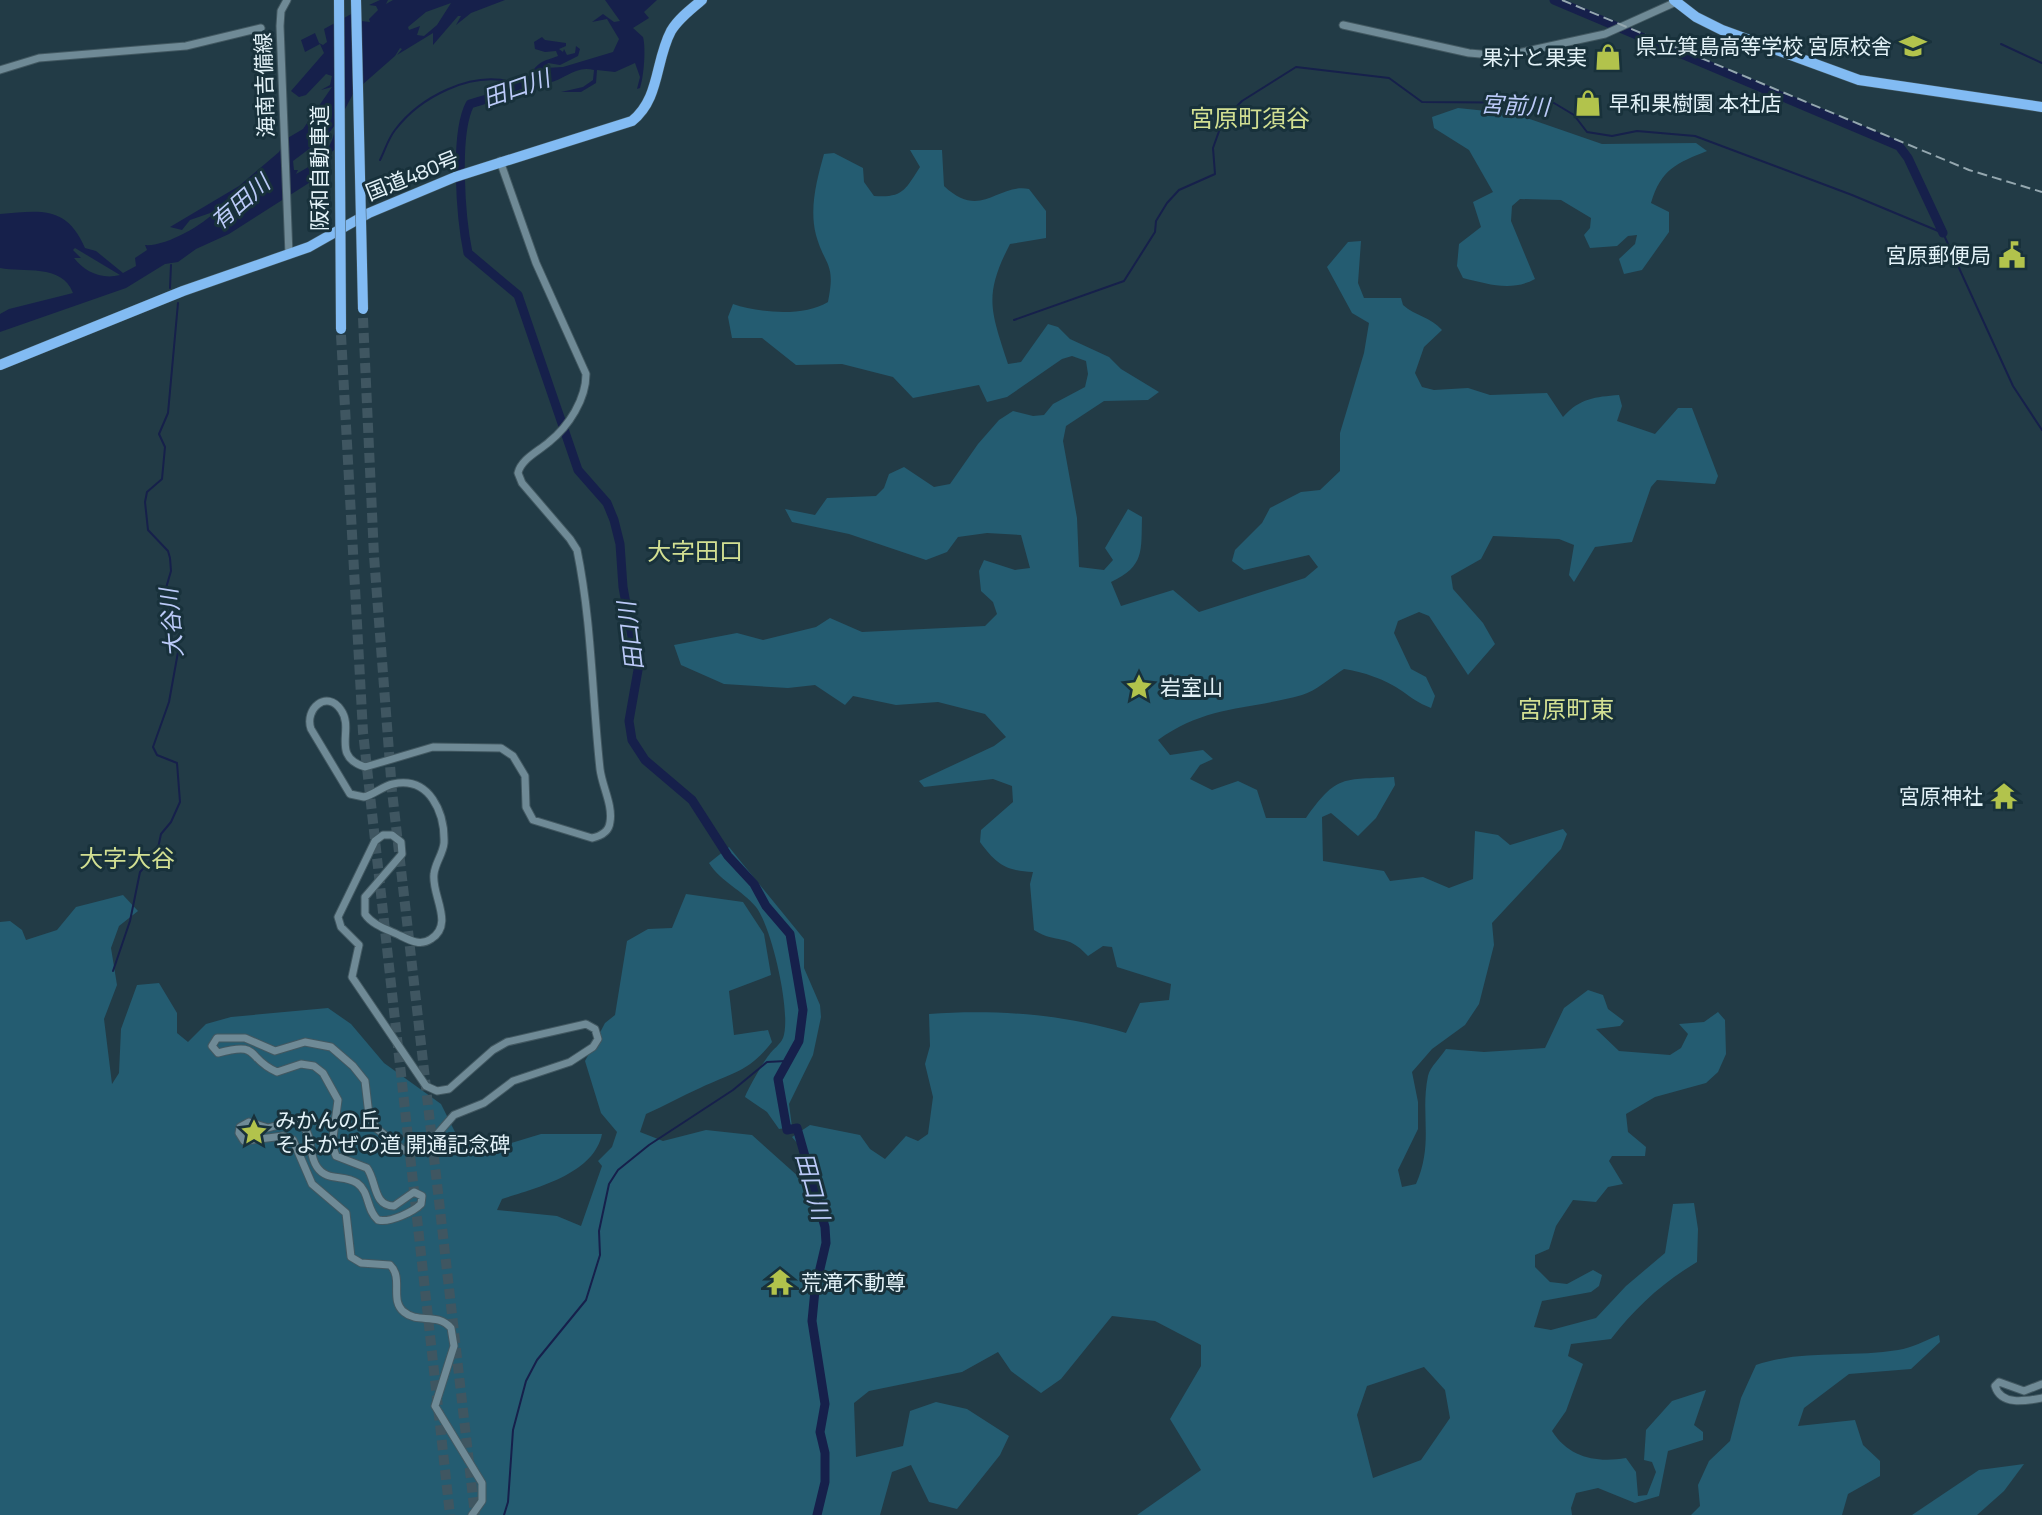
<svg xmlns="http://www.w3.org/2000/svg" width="2042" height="1515" font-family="'Titillium Web','Noto Sans JP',sans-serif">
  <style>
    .green { fill: #245c71; fill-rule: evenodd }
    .water { fill: #16204b; fill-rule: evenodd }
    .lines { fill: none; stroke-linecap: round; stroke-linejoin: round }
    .stream { stroke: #16204b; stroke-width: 2 }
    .river { stroke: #16204b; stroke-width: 9 }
    .highway-tunnel { stroke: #3f5661; stroke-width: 10; stroke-dasharray: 10 5; stroke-linecap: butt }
    .secondary-casing { stroke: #425861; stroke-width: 9 }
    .highway-casing { stroke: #425861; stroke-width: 11 }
    .secondary { stroke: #6f8a96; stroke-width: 7 }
    .highway { stroke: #82bbf3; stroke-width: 10 }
    .rail { stroke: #94a7af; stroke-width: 2; stroke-dasharray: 10 5; stroke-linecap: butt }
    .highway-bridge-casing { stroke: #425861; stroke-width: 11; stroke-linecap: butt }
    .highway-bridge { stroke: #82bbf3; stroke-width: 10 }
    .labels { text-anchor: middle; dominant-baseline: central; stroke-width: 6; stroke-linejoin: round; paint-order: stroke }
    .poi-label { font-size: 21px; fill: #e3f2f8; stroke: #18313b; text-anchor: end }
    .street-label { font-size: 21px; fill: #e3f2f8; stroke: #18313b }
    .water-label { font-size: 23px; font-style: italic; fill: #bbcaf8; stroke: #18313b }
    .quarter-label { font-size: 24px; fill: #d2df92; stroke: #18313b }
  </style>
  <rect width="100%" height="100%" fill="#223b46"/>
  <g class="green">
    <path d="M 1458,108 L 1515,114 L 1602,144 L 1696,143 L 1707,151 C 1677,163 1661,169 1651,203 L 1669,212 L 1669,232 L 1642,270 L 1624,274 L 1619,259 L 1635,244 L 1637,235 L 1628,236 L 1617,246 L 1590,248 L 1584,235 L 1590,228 L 1591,218 L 1561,200 L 1520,199 L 1512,206 L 1511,221 L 1535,279 C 1511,292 1488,284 1463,278 L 1457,266 L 1459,244 L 1481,227 L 1473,202 L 1493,192 L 1469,150 L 1434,128 L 1432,117 Z"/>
    <path d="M 910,150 L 942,150 L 944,186 C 981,221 997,183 1029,189 L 1046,211 L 1046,238 L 1010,244 C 983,296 991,311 1008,364 L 1021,362 L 1048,324 L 1058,327 L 1070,339 L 1109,357 L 1121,369 L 1159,392 L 1148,400 L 1104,401 L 1066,426 L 1063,441 L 1077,518 L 1079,567 L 1104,570 L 1113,560 L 1105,548 L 1128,509 L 1142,517 C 1141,551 1145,566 1111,582 L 1121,606 L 1173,590 L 1199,612 L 1305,578 L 1318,567 L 1309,555 L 1244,570 L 1232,561 L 1235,550 L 1262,523 L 1270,508 L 1301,492 L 1320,490 L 1340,471 L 1340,433 L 1364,353 L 1369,323 L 1352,313 L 1327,267 L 1348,242 L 1361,241 L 1358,283 L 1364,298 L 1401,298 L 1403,305 C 1415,316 1431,317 1442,330 L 1424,347 L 1415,373 L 1422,387 L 1434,390 L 1468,388 L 1490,395 L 1547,393 L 1563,417 C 1580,398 1595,397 1619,395 L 1622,406 L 1617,421 L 1655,434 L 1678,408 L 1692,408 L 1718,476 L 1715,484 L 1657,480 L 1651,487 L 1632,542 L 1595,547 L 1574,582 L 1569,575 L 1574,545 L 1559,539 L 1493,536 L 1481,559 L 1451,576 L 1453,589 L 1483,623 L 1495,644 L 1468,675 L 1429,616 L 1419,612 L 1398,621 L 1394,633 L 1411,669 L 1426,677 L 1435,696 L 1431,708 C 1418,703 1412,698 1402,691 C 1385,679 1363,672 1344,669 C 1331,677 1316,691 1302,695 C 1249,710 1206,705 1158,740 L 1170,755 L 1203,750 L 1213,759 L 1200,765 L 1190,779 L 1212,790 L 1238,781 L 1257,790 L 1266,818 L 1306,818 C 1337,774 1343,780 1394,777 L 1395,785 L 1376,818 L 1358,836 L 1331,813 L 1322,817 L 1323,861 L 1384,871 L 1390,881 L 1423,877 L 1449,888 L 1473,879 L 1475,831 L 1498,835 L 1510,845 L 1563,829 L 1567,834 L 1561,849 L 1492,923 L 1494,945 L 1479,1004 L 1465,1025 L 1432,1049 L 1412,1072 L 1418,1102 L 1418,1129 L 1398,1170 L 1402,1187 L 1416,1184 C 1434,1143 1420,1115 1428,1076 C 1430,1067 1441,1057 1446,1049 L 1484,1052 L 1545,1048 L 1564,1008 L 1588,990 L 1603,995 L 1608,1009 L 1624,1021 L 1620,1026 L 1596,1029 L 1619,1051 L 1670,1055 L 1681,1048 L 1688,1034 L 1679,1024 L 1704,1022 L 1718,1012 L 1725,1020 L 1726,1054 L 1718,1072 L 1706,1083 L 1655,1097 L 1626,1114 L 1628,1132 L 1646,1147 L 1645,1156 L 1612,1156 L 1609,1161 L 1623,1184 L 1608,1187 L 1596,1202 L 1573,1200 L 1556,1226 L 1549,1249 L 1535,1255 L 1535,1267 L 1550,1282 L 1567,1284 L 1593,1270 L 1602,1275 L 1599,1286 L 1591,1292 L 1542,1301 L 1534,1327 L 1551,1330 L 1596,1318 L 1626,1286 L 1665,1253 L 1673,1204 L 1694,1203 L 1698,1229 L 1697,1262 C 1662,1283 1636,1307 1611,1339 L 1571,1344 L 1568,1356 L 1583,1364 L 1566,1411 L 1552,1431 C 1569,1458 1597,1463 1626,1458 L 1636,1472 L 1638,1496 L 1647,1495 L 1656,1472 L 1652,1462 L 1644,1460 L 1646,1430 L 1672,1401 L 1706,1390 L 1694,1425 L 1703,1432 L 1703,1440 L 1668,1451 L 1659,1496 L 1635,1503 L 1598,1488 L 1576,1493 L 1571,1508 L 1572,1515 L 1137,1515 L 1201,1470 L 1170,1419 L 1201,1366 L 1201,1345 L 1155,1321 L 1112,1316 L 1061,1379 L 1041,1393 L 1011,1371 L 998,1352 L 962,1372 L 869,1391 L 854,1403 L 856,1457 L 903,1446 L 910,1411 L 936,1402 L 967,1409 L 1009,1436 L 1000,1455 L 957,1509 L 929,1502 L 911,1465 L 892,1472 L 880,1515 L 0,1515 L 0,922 L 10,921 L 22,930 L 26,940 L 57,930 L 76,907 L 123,895 L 138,911 L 119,926 L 111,948 L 117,985 L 104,1019 L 112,1084 L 119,1073 L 121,1029 L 137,985 L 159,983 L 177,1013 L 177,1033 L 188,1042 L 206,1024 L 231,1017 L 328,1008 L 351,1024 L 384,1063 L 441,1104 L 456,1134 L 488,1150 L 541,1134 L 602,1134 C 594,1174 536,1188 502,1199 L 497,1210 L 557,1216 L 581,1226 L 602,1166 L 598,1161 L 612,1147 L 617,1132 L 601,1113 L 585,1061 L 605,1023 L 615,1015 L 627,941 L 648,929 L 672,928 L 686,894 L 743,902 L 764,934 L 771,975 L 729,991 L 734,1035 L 768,1030 L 772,1042 C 749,1072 732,1073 700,1088 C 682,1096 664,1106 646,1114 L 640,1132 L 663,1141 L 706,1130 L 752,1135 L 800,1178 L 820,1170 L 792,1137 L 810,1125 L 860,1135 L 870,1149 L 885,1159 L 906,1136 L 918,1141 L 928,1134 L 933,1097 L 925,1064 L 930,1046 L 929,1014 C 993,1009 1064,1014 1126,1033 L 1140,1003 L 1169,1000 L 1171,984 L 1117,967 L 1112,947 L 1103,946 L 1088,956 C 1066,932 1058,945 1034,930 L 1030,884 L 1033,872 C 1006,871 996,864 980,842 L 981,830 L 1013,802 L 1012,786 L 993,779 L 924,787 L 919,781 L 994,746 L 1006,737 L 985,714 L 938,702 L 896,705 L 853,696 L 845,705 L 815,685 L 788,688 L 724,684 L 681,665 L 674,645 L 737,633 L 763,640 L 816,627 L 830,618 L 862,632 L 985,626 L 997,614 L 993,602 L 981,591 L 979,571 L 984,560 L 1015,570 L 1030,568 L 1021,535 L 987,533 L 958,537 L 947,552 L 926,560 L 849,534 L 792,522 L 785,509 L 815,515 L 827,498 L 876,496 L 884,488 L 889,474 L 904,467 L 934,487 L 950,484 L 978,444 L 999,420 L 1013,411 L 1033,416 L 1044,415 L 1053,404 L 1085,387 L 1088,374 L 1086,361 L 1072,356 L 1062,359 L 1007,397 L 987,402 L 979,385 L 913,398 L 893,377 L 842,364 L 796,365 L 762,338 L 732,338 L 728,317 L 733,304 C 759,313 804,317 828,302 C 836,262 825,267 816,235 C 809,208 817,179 824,154 L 834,153 L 863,168 L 864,182 L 874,196 C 903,198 905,190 920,167 ZM 1424,1367 L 1445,1390 L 1450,1418 L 1421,1460 L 1373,1478 L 1357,1415 L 1367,1386 Z"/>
    <path d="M 729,847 L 804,939 L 804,968 L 820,1005 L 821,1017 L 813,1055 L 789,1104 L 792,1127 L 779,1129 L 767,1112 L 745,1097 C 748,1089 763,1062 769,1055 C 773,1049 780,1045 783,1038 C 792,1015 772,927 756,907 C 742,890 721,882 709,863 Z"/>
    <path d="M 1939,1335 L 1940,1342 L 1911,1369 L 1849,1374 L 1804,1408 L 1798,1426 L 1855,1420 L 1863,1445 L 1880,1461 L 1880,1476 L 1848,1494 L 1842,1515 L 1691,1515 L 1700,1506 L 1698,1485 L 1709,1461 L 1730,1441 L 1741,1398 L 1756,1365 C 1803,1349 1850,1358 1898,1350 C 1912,1348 1926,1340 1939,1335 Z"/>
    <polygon points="2024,1464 2004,1491 1977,1515 1912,1515 1979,1470"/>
  </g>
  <g class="water">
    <path d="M 380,0 L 388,0 L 386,4 L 393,0 L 505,0 L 471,13 L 456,25 L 461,16 L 458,16 L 433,45 L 433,33 L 397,55 L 402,49 L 400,48 L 395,56 L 354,92 L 344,111 L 337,147 L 315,168 L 312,181 L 229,234 L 196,249 L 178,262 L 165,264 L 126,288 L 0,332 L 0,314 L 9,309 L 73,293 C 62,263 23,273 0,268 L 0,214 C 42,210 67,206 85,248 L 96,251 L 123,273 L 136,266 L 135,258 L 147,250 L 145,245 C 165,247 203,225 216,211 L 190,220 L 182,230 L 170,227 L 239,186 L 279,152 L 286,139 L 303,129 L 332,87 L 321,90 L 330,85 L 332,76 L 326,74 L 306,95 L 299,97 L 291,91 L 324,53 L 320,44 L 305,52 L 301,40 L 315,33 L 319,43 L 323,45 L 327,42 L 324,29 L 353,13 L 361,21 L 370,22 L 369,19 L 378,10 L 376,6 L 369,5 ZM 451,3 L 437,25 L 424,36 L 417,35 L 420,26 L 409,30 L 408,27 L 426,12 ZM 335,125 C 335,149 314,165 296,174 L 298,170 L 294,170 L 293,161 L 317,143 L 315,151 ZM 75,248 L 120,275 C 101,280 84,271 74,258 L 81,258 L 73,250 Z"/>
    <path d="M 605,0 L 657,0 L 644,12 L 649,18 L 633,28 L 643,37 C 646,48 644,76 640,88 L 637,89 L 640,77 L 635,63 L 615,72 L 597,70 L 596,83 L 581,92 L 561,92 L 583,87 L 593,80 L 594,70 C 576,65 566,79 548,83 C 530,88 524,87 508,94 L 512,81 L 529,76 C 540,60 542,62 558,56 L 556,51 L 545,52 L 535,49 L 534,42 L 542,37 L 545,40 L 566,43 L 566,46 L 559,49 L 563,52 L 564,49 L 567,55 L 575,53 L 576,46 L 580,49 L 578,56 L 560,65 L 548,63 L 545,68 L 563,67 L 613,52 L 619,39 L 607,19 L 592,22 L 603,14 L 614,22 L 620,21 Z"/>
  </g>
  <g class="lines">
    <g class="stream">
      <polyline points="2001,44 2042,63"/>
      <path d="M 380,160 C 385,150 388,139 395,130 C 420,97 471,71 511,82"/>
      <polyline points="170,288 171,265"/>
      <polyline points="1014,320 1124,281 1155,232 1156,221 1167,203 1179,190 1215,174 1213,148 1223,120 1242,101 1296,67 1389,78 1422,102 1554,103 1574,115 1587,132 1612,136 1637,131 1695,136 1852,195 1943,233 2013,386 2042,430"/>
      <polyline points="113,971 130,921 140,872 157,853 161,834 171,822 180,802 177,763 157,755 153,747 169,702 178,652 169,633 171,612 166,588 171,571 170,558 168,551 148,530 145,502 147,492 162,479 165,447 159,434 168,413 178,303"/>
      <polyline points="504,1515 508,1502 513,1430 526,1381 537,1360 586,1300 600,1255 599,1231 609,1184 618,1170 649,1145 733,1090 767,1062 786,1061"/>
    </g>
    <g class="river">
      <polyline points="1554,0 1899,146 1908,158 1943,233"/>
      <path d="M 516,85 L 503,94 L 470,104 C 454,134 461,219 468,253 L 518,295 L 578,470 L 607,503 L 614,520 L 620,544 L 623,587 L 638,670 L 629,721 L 632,740 L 645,760 L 692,800 L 728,856 L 754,884 L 766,906 L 790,934 L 803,1010 L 799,1041 L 778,1079 L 787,1130 L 797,1128 L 825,1227 L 826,1243 L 815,1290 L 812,1321 L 825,1404 L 820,1432 L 825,1453 L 825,1482 L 817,1515"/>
    </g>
    <g class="highway-tunnel">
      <polyline points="363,318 374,556 392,791 475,1515"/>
      <polyline points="341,335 363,732 450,1515"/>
    </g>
    <defs>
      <g id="secondary">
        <polyline points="287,0 281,11 280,26 289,255"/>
        <polyline points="1343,25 1469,53 1504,56 1605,34 1676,2"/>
        <polyline points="0,70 39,58 186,46 261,28"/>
        <path d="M 2042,1384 L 2024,1391 L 1999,1382 L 1995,1386 C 2001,1406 2026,1401 2042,1398"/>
        <path d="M 472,1515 L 482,1501 L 482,1483 L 435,1406 L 454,1346 L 451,1328 C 437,1312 418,1324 404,1312 C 389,1300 404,1278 390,1265 L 361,1263 L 351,1257 L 346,1213 L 312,1184 L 293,1140 L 283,1136 L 244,1141 L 239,1133 L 240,1127 L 249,1122 L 268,1128 L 293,1121 L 303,1125 C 313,1138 308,1154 317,1167 C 327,1182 344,1174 357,1183 C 370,1192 366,1210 378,1220 C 390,1223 413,1212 421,1204 L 422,1196 L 414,1192 L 394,1206 C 373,1206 377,1182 367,1168 L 336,1156 L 332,1145 L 338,1100 L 323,1073 L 314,1066 L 301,1064 L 277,1072 C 245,1058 262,1041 218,1053 L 212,1046 L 217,1038 L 245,1038 L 275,1051 L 305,1042 L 331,1047 L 353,1066 L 365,1081 L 369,1115 L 376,1128 L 402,1149 L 412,1153 L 426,1147 L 454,1115 L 484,1103 L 513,1081 L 570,1062 L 593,1047 L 598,1039 L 595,1029 L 586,1024 L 507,1042 L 493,1050 L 449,1089 L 437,1091 L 426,1086 L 352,977 L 359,945 L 341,927 L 338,917 L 375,841 L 383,835 L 392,835 L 401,842 L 402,854 L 365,897 L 365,914 C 372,925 389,930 401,936 C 411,941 421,946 431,939 C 455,924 431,895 434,874 C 435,863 443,854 444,843 C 445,813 430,776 393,784 C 383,786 375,794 364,797 L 350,794 L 311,729 C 304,709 327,689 341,710 C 355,730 330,756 365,767 L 433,747 L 501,748 L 513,756 L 525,776 L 526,807 L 533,820 L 592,838 C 601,836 609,832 610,822 C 613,805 602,786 600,769 C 592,696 592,623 577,550 L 570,539 L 522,483 L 518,473 C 521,459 539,451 549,442 C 569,426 586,399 586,374 L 536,263 L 500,161"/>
      </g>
      <g id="highway">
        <polyline points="1674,0 1696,17 1722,30 1859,80 2042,107"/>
        <path d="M 0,365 L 183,291 L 309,247 L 369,213 L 455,177 L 632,121 C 660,99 655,61 671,31 C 678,19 691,9 702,0"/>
      </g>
    </defs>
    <use href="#secondary" class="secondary-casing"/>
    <use href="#highway" class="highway-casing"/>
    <use href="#secondary" class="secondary"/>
    <use href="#highway" class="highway"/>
    <polyline class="rail" points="1562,0 1969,170 2042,192"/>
    <defs>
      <g id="highway-bridge">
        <polyline points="339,0 341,329"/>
        <polyline points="356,0 363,309"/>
      </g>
    </defs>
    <use href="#highway-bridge" class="highway-bridge-casing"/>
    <use href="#highway-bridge" class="highway-bridge"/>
  </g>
  <defs>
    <symbol id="school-bare" viewBox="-9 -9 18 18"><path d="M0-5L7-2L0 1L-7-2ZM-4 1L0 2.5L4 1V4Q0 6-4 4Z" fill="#b2c34c" stroke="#18313b" stroke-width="2.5" paint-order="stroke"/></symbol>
    <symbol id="shop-bare" viewBox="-9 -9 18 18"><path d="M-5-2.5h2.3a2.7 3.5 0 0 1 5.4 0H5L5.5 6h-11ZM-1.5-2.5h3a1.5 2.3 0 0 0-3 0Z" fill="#b2c34c" stroke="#18313b" stroke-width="2.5" paint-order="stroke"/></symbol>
    <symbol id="civic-bare" viewBox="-9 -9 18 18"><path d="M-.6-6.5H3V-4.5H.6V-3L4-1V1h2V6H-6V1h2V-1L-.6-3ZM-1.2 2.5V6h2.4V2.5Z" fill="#b2c34c" stroke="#18313b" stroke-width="2.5" paint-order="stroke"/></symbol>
    <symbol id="sight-bare" viewBox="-9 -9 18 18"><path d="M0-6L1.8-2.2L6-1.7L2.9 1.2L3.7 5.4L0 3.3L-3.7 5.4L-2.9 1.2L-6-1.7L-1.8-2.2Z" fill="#b2c34c" stroke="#18313b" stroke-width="2.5" paint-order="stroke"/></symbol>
    <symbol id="temple-bare" viewBox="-9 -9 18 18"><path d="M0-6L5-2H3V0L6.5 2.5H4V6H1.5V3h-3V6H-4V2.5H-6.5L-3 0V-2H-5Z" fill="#b2c34c" stroke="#18313b" stroke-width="2.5" paint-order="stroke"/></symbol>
  </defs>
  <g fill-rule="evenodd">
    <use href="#school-bare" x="1894" y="27" width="38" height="38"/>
    <use href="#shop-bare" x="1589" y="38" width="38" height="38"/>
    <use href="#shop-bare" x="1569" y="84" width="38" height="38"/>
    <use href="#civic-bare" x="1993" y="236" width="38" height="38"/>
    <use href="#sight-bare" x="1120" y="668" width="38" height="38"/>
    <use href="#temple-bare" x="1985" y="777" width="38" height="38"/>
    <use href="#sight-bare" x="235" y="1113" width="38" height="38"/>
    <use href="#temple-bare" x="761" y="1263" width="38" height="38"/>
  </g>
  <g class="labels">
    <g class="poi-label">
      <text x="1892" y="46">県立箕島高等学校 宮原校舎</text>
      <text x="1587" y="57">果汁と果実</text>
      <text x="1609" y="103" text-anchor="start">早和果樹園 本社店</text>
      <text x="1991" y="255">宮原郵便局</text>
      <text x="1160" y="687" text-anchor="start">岩室山</text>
      <text x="1983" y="796">宮原神社</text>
      <text x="275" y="1120" text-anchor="start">みかんの丘<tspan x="275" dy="24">そよかぜの道 開通記念碑</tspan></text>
      <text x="801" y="1282" text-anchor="start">荒滝不動尊</text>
    </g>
    <g class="street-label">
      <text transform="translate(264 85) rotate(-92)">海南吉備線</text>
      <text transform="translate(319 168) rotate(-90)">阪和自動車道</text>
      <text transform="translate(412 175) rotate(-22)">国道480号</text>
    </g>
    <g class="water-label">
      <text transform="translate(516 88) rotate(-19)">田口川</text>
      <text transform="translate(1515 105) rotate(3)">宮前川</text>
      <text transform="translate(240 202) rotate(-41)">有田川</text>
      <text transform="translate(171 623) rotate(-95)">大谷川</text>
      <text transform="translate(630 636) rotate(-97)">田口川</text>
      <text transform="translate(813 1186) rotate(75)">田口川</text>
    </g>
    <g class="quarter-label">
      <text x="1250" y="118">宮原町須谷</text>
      <text x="695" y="551">大字田口</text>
      <text x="1566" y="709">宮原町東</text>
      <text x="127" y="858">大字大谷</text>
    </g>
  </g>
</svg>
